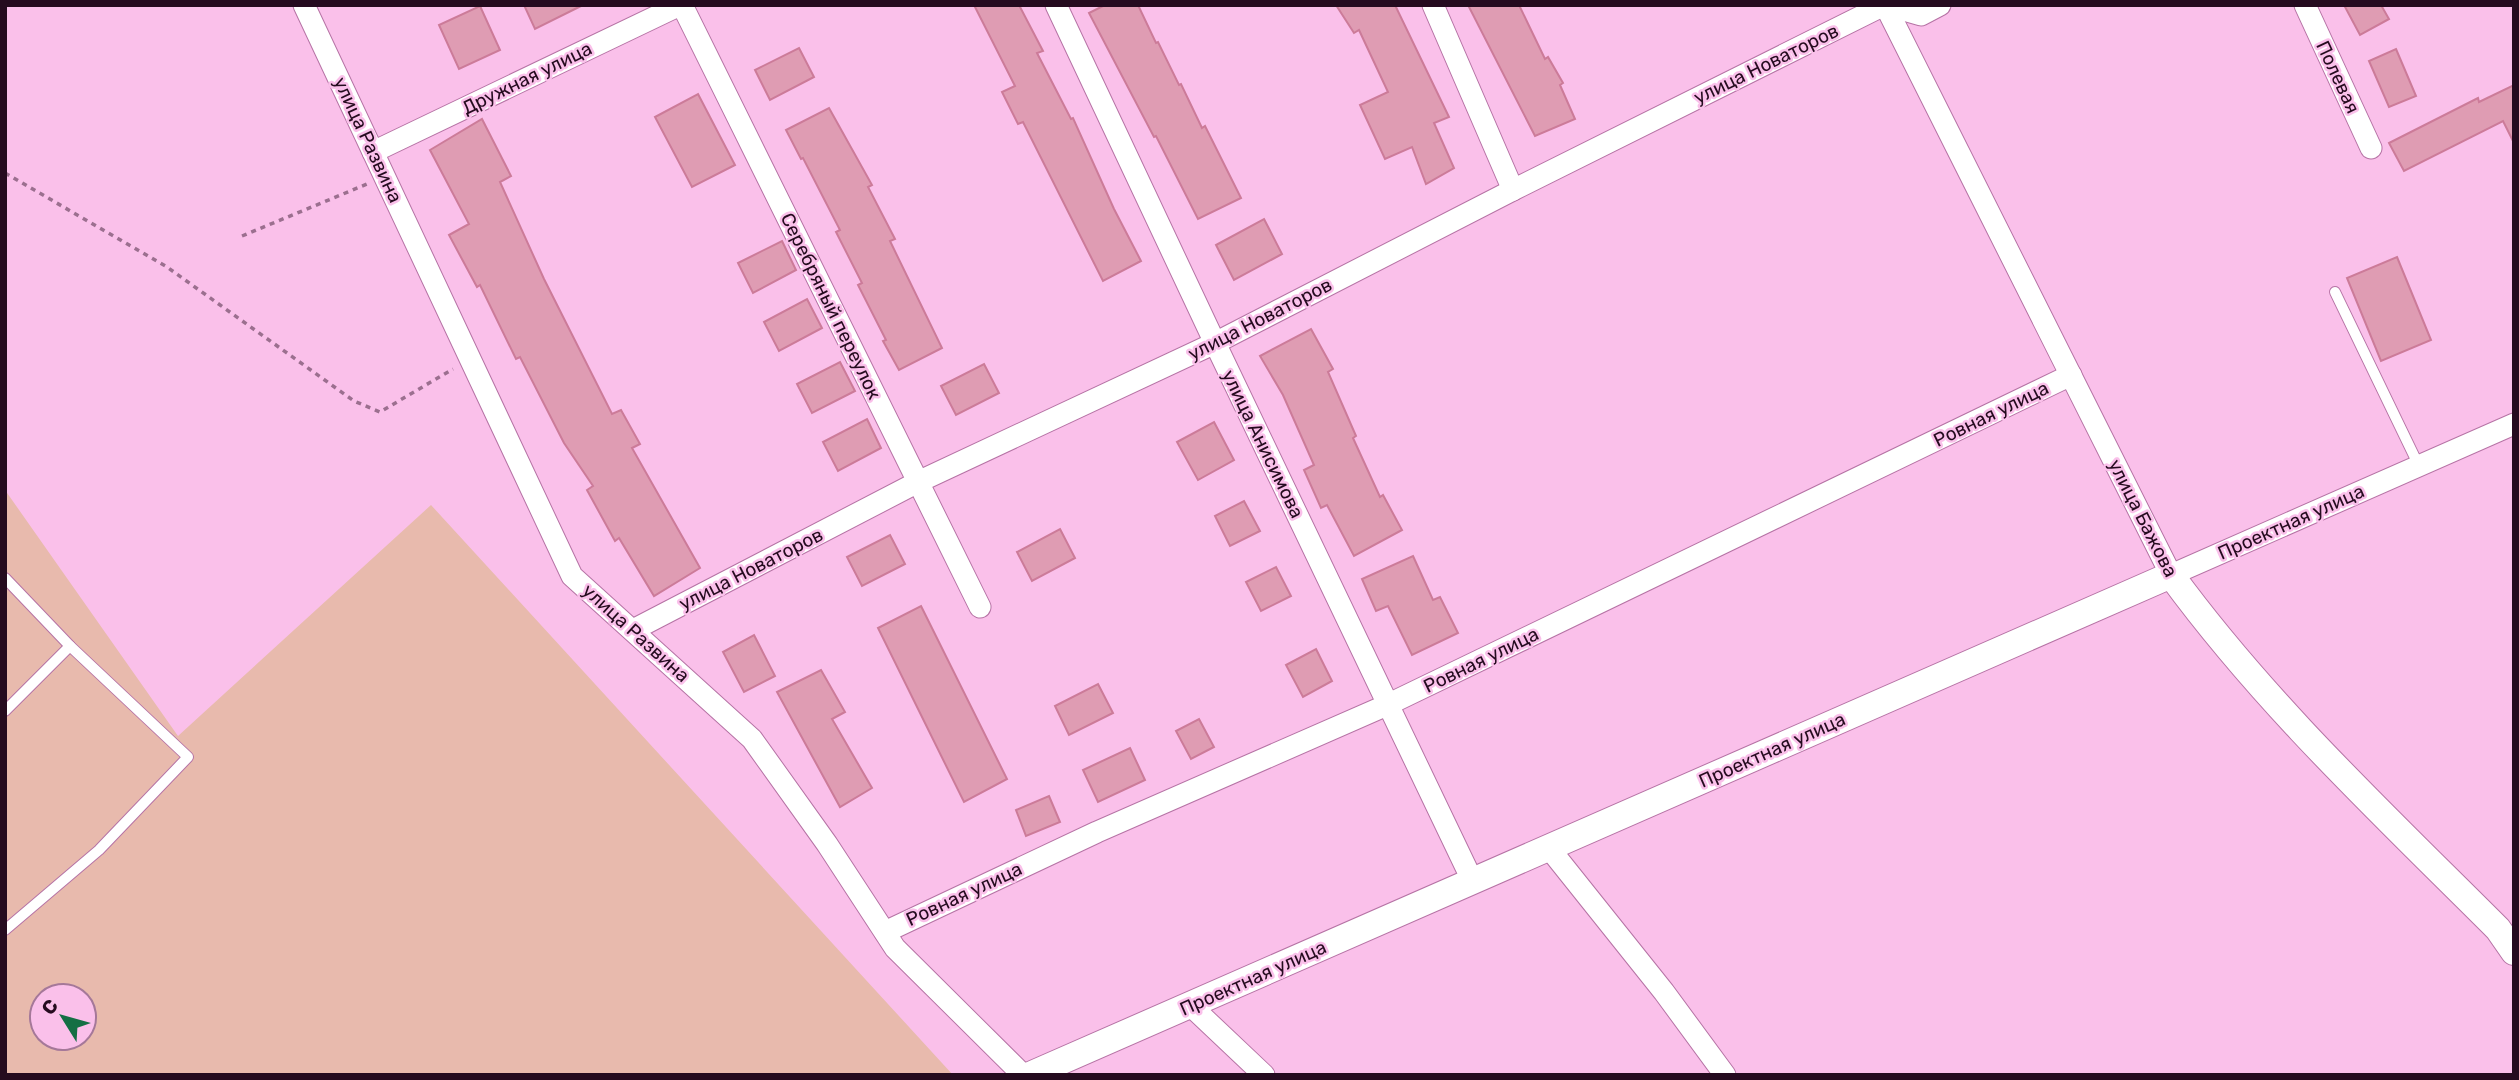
<svg xmlns="http://www.w3.org/2000/svg" width="2519" height="1080" font-family="Rubik,sans-serif">
  <style>
    .green { fill: #e8baad; fill-rule: evenodd }
    .building { fill: #df9cb3; stroke: #cc7b99; stroke-width: 2 }
    .lines { fill: none; stroke-linecap: round; stroke-linejoin: round }
    .service-casing { stroke: #b673a5; stroke-width: 12 }
    .minor-casing { stroke: #b673a5; stroke-width: 23 }
    .tertiary-casing { stroke: #b673a5; stroke-width: 28 }
    .path { stroke: #9b6f8f; stroke-width: 3.5; stroke-dasharray: 5 5; stroke-linecap: butt }
    .service { stroke: #fff; stroke-width: 10 }
    .minor { stroke: #fff; stroke-width: 21 }
    .tertiary { stroke: #fff; stroke-width: 26 }
    .labels { text-anchor: middle; dominant-baseline: central; stroke-width: 5; stroke-linejoin: round; paint-order: stroke }
    .street-label { font-size: 19px; fill: #250b1f; stroke: #fac0ea }
  </style>
  <rect width="100%" height="100%" fill="#fac0ea"/>
  <path class="green" d="M 5,490 L 178,736 L 431,505 L 953,1075 L 5,1075 ZM 42,996 L 84,996 L 84,1038 L 42,1038 Z"/>
  <g class="building">
    <polygon points="524,5 583,5 535,29"/>
    <polygon points="974,5 1019,5 1043,51 1037,53 1071,119 1073,118 1114,209 1141,261 1103,281 1023,122 1018,124 1002,92 1015,86"/>
    <polygon points="1105,5 1138,5 1156,43 1158,42 1179,85 1181,84 1202,128 1205,126 1241,198 1198,219 1156,136 1154,137 1089,13"/>
    <polygon points="1336,5 1395,5 1449,117 1434,123 1454,168 1426,184 1412,147 1385,159 1360,105 1388,92 1359,30 1354,33"/>
    <polygon points="1468,5 1519,5 1545,59 1548,57 1563,83 1560,85 1575,119 1535,136"/>
    <polygon points="2344,5 2381,5 2389,19 2360,35"/>
    <polygon points="480,6 500,50 459,69 439,25"/>
    <polygon points="799,48 814,77 770,100 755,70"/>
    <polygon points="2396,49 2416,96 2389,107 2369,61"/>
    <polygon points="2514,85 2514,143 2503,121 2404,171 2389,143 2478,98 2479,102"/>
    <polygon points="698,94 735,165 692,187 655,117"/>
    <polygon points="829,108 872,185 868,187 895,239 890,241 942,348 899,370 883,341 886,340 858,285 862,283 836,232 840,230 803,158 801,159 786,130"/>
    <polygon points="482,119 511,176 500,182 544,279 612,414 621,410 640,444 632,448 700,568 654,596 619,538 615,541 587,490 593,486 564,443 520,357 516,359 480,285 477,287 449,235 469,224 430,150"/>
    <polygon points="1264,219 1282,254 1234,280 1216,245"/>
    <polygon points="782,241 796,270 753,293 738,263"/>
    <polygon points="2397,257 2431,340 2381,361 2347,278"/>
    <polygon points="807,299 822,328 779,351 764,322"/>
    <polygon points="1311,329 1333,369 1328,372 1356,436 1353,438 1380,497 1383,495 1402,530 1354,556 1327,505 1321,508 1304,470 1314,465 1283,395 1260,356"/>
    <polygon points="840,362 855,391 812,413 797,384"/>
    <polygon points="984,364 999,393 956,415 941,386"/>
    <polygon points="867,419 881,448 838,471 823,442"/>
    <polygon points="1214,422 1234,460 1198,480 1177,442"/>
    <polygon points="1244,501 1260,531 1230,546 1215,516"/>
    <polygon points="1060,529 1075,558 1032,581 1017,552"/>
    <polygon points="890,535 905,564 862,586 847,557"/>
    <polygon points="1413,556 1433,600 1440,597 1458,633 1412,655 1388,606 1376,611 1362,579"/>
    <polygon points="1276,567 1291,596 1261,611 1246,582"/>
    <polygon points="921,606 1007,779 964,802 878,628"/>
    <polygon points="754,635 775,676 744,692 723,652"/>
    <polygon points="1316,649 1332,681 1303,697 1286,665"/>
    <polygon points="821,670 845,712 832,719 872,788 840,807 777,692"/>
    <polygon points="1098,684 1113,713 1069,735 1055,706"/>
    <polygon points="1199,719 1214,747 1191,759 1176,731"/>
    <polygon points="1130,748 1145,780 1098,802 1083,770"/>
    <polygon points="1049,796 1060,822 1026,836 1016,810"/>
  </g>
  <g class="lines">
    <defs>
      <g id="service">
        <polyline points="2335,292 2419,466"/>
        <polyline points="5,578 70,646 188,757 99,850 5,930"/>
        <polyline points="5,711 70,646"/>
      </g>
      <g id="minor">
        <polyline points="304,5 572,576 752,739 827,844 895,948 1023,1075"/>
        <polyline points="682,5 980,607"/>
        <polyline points="1056,5 1215,343 1473,882"/>
        <polyline points="1433,5 1513,190"/>
        <polyline points="1885,5 2171,575 2514,424"/>
        <polyline points="1886,5 1921,15 1940,5"/>
        <polyline points="2305,5 2371,148"/>
        <polyline points="373,152 680,5"/>
        <polyline points="633,630 918,482 1215,343 1513,190 1884,5"/>
        <polyline points="1549,848 1664,992 1725,1075"/>
        <polyline points="885,932 1097,832 1387,705 2071,375"/>
        <polyline points="1190,1005 1264,1075"/>
      </g>
      <path id="tertiary" d="M 1030,1075 L 2171,575 C 2266,705 2384,815 2498,929 L 2514,952"/>
    </defs>
    <use href="#service" class="service-casing"/>
    <use href="#minor" class="minor-casing"/>
    <use href="#tertiary" class="tertiary-casing"/>
    <g class="path">
      <polyline points="5,173 167,267 354,401 380,412 453,369"/>
      <polyline points="242,236 367,184"/>
    </g>
    <use href="#service" class="service"/>
    <use href="#minor" class="minor"/>
    <use href="#tertiary" class="tertiary"/>
  </g>
  <g class="labels">
    <g class="street-label">
      <text transform="translate(1766 64) rotate(-26)">улица Новаторов</text>
      <text transform="translate(2338 77) rotate(65)">Полевая</text>
      <text transform="translate(527 78) rotate(-26)">Дружная улица</text>
      <text transform="translate(368 140) rotate(65)">улица Развина</text>
      <text transform="translate(831 306) rotate(64)">Серебряный переулок</text>
      <text transform="translate(1260 319) rotate(-27)">улица Новаторов</text>
      <text transform="translate(1991 414) rotate(-26)">Ровная улица</text>
      <text transform="translate(1263 444) rotate(64)">улица Анисимова</text>
      <text transform="translate(2143 518) rotate(63)">улица Бажова</text>
      <text transform="translate(2291 522) rotate(-24)">Проектная улица</text>
      <text transform="translate(751 569) rotate(-27)">улица Новаторов</text>
      <text transform="translate(636 633) rotate(42)">улица Развина</text>
      <text transform="translate(1481 660) rotate(-26)">Ровная улица</text>
      <text transform="translate(1772 750) rotate(-24)">Проектная улица</text>
      <text transform="translate(964 894) rotate(-25)">Ровная улица</text>
      <text transform="translate(1253 978) rotate(-24)">Проектная улица</text>
    </g>
  </g>
  <rect width="2519" height="1080" fill="none" stroke="#250b1f" stroke-width="14"/>
  <g transform="translate(63 1017) rotate(307)"><circle r="33" fill="#fac0ea" stroke="#a57899" stroke-width="2"/>
  <path d="M0-5L12 26L0 18L-12 26Z" fill="#146f44"/>
  <text y="-10" font-size="19" font-weight="bold" text-anchor="middle" fill="#250b1f">С</text>
  </g>
</svg>
